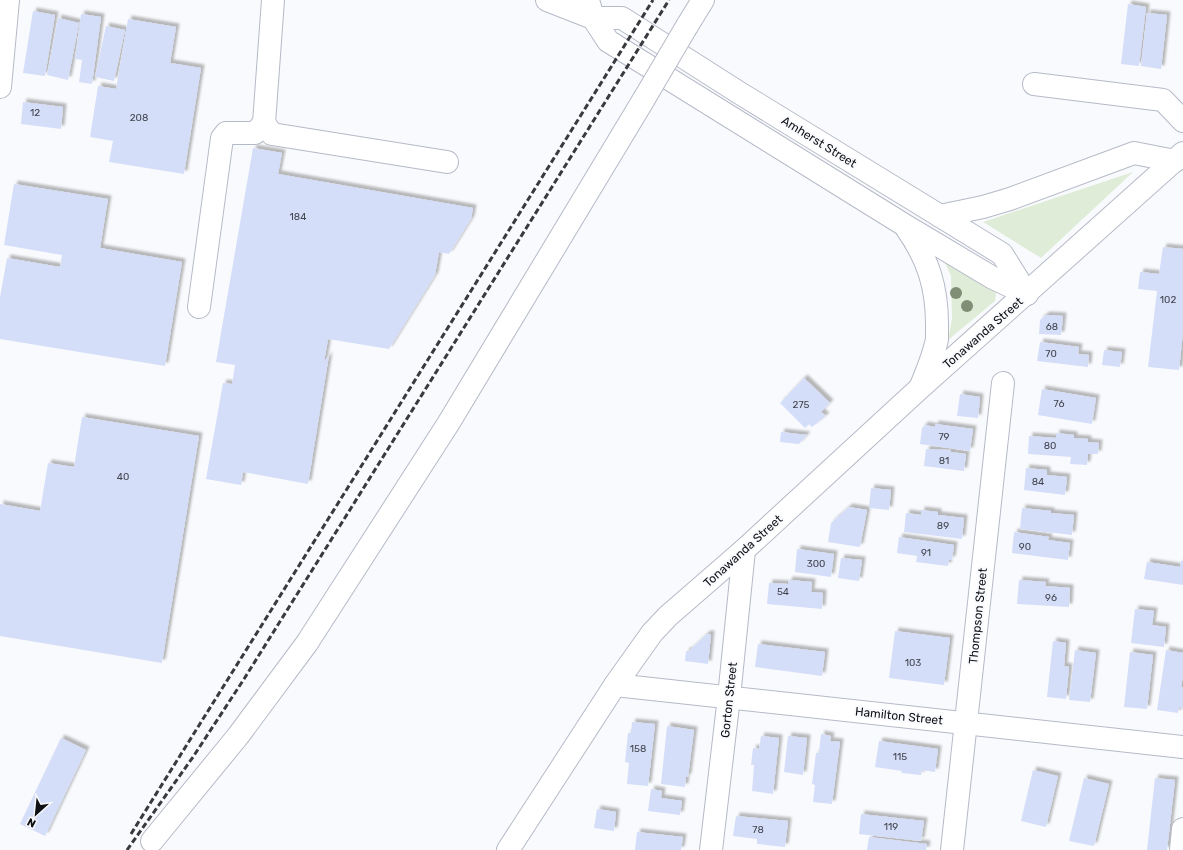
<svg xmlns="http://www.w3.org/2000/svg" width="1183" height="850" font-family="Rubik,sans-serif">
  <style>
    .green { fill: #dfedd8 }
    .building { fill: #d5def9; filter: url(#shadow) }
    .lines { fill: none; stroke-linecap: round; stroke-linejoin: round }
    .minor-casing { stroke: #b5bac7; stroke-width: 24 }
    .major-casing { stroke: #b5bac7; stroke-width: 24 }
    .minor { stroke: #fff; stroke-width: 22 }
    .major { stroke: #fff; stroke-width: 22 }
    .rail { stroke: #383a3e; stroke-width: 3; stroke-dasharray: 6 3; stroke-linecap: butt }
    .minor-bridge-casing { stroke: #b5bac7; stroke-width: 24; stroke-linecap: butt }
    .minor-bridge { stroke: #fff; stroke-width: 22 }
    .tree { fill: #7f8e75 }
    .labels { text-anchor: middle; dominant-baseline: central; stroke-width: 4; stroke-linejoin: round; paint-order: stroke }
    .number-label { font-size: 10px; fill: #40444d }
    .street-label { font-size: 12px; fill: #0e1014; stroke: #f9fafd }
  </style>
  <defs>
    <filter id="shadow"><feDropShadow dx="3.5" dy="-3.5" stdDeviation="1" flood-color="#0004"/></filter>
  </defs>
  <rect width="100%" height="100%" fill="#f9fafd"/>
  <g class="green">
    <polygon points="1133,172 1041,258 983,222"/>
    <polygon points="942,256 996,293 995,301 948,340 952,319 951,276"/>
  </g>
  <g class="building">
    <polygon points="1128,4 1146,7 1139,66 1121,64"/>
    <polygon points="33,11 55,15 45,76 23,73"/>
    <polygon points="1147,13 1167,15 1161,69 1141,66"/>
    <polygon points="81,14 101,17 92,84 79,82 82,60 75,59"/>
    <polygon points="58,18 79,23 68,80 47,75"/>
    <polygon points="128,19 176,27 170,63 201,68 184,174 109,162 113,141 90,137 98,86 116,89"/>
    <polygon points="106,26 125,30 114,81 95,77"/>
    <polygon points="23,102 63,107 61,129 21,124"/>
    <polygon points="253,148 282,153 278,174 473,208 471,219 449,254 439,252 435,275 389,349 328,339 324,362 329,355 308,484 243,472 241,485 206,479 223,383 232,384 235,365 216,362"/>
    <polygon points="14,184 108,199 100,248 182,262 165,366 0,339 0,297 7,258 60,267 62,255 4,245"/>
    <polygon points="1163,247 1183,249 1183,332 1179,370 1148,367 1157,291 1138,289 1140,272 1159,274"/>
    <polygon points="1046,315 1063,316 1061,335 1039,334 1040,320"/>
    <polygon points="1040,342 1079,347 1078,354 1089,355 1088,367 1037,361"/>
    <polygon points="1104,350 1122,352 1120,367 1102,365"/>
    <polygon points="804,378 830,403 821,412 826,416 812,427 809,424 805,428 780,403"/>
    <polygon points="1042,389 1096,398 1092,424 1038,415"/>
    <polygon points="960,394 980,397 978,418 957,416"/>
    <polygon points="82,417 199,436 162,663 0,636 0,504 40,511 48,463 74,467"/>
    <polygon points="935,424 973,429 970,451 920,444 922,428 925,425 935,427"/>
    <polygon points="781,432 807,435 799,444 780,442"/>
    <polygon points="1056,433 1074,435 1074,438 1088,439 1088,442 1099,443 1098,454 1088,454 1087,465 1070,464 1071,457 1028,454 1029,436 1056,438"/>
    <polygon points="926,449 951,450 951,452 966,454 964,471 924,466"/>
    <polygon points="1026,468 1047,470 1047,475 1067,477 1065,495 1024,490"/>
    <polygon points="871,488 891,490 889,510 869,508"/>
    <polygon points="849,507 867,510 860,547 828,542 831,523"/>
    <polygon points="1022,508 1051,511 1051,513 1074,515 1072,535 1020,529"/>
    <polygon points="921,510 938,512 938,515 964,518 962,539 904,532 906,513 921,515"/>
    <polygon points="1014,532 1049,537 1048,540 1070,543 1068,560 1012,553"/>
    <polygon points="899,537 954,545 952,560 949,559 948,566 916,562 917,556 897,553"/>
    <polygon points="797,549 834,554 831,577 795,572"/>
    <polygon points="841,558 862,560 859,581 838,578"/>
    <polygon points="1181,561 1183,561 1183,585 1144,579 1147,562 1180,567"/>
    <polygon points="789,580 812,582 811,592 823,593 822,609 767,604 769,583 788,584"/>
    <polygon points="1019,580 1046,582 1045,586 1070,588 1069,607 1017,604"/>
    <polygon points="1135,609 1154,611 1152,625 1166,627 1164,647 1131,643"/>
    <polygon points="895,631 950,638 944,685 889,678"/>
    <polygon points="707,634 711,634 708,664 685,661 686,651 689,651"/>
    <polygon points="1053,641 1066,643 1064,666 1069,667 1066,699 1047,697"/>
    <polygon points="758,644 825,652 822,676 755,667"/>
    <polygon points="1075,650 1096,653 1090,702 1069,700"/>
    <polygon points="1166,650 1183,653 1183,676 1181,687 1183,687 1183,708 1179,707 1178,713 1157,710"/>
    <polygon points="1130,652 1153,655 1147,709 1124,707"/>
    <polygon points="632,722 655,724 648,786 627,784 629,763 625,762 628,733 631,733"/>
    <polygon points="667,726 694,730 688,777 686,777 685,787 661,784"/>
    <polygon points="821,734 831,736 830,741 840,742 832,804 813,802 815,785 812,784 816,753 819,753"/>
    <polygon points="761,736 779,738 773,794 752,791 754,765 751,765 753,748 759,749"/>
    <polygon points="788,736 807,738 803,775 784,772"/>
    <polygon points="61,738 86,750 45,836 20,824"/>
    <polygon points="879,741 938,749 935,772 922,770 921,775 901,773 902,771 875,767"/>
    <polygon points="1033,770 1058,776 1046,827 1021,821"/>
    <polygon points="1084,778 1109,784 1094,846 1069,841"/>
    <polygon points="1155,778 1175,780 1167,850 1147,850"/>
    <polygon points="651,789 662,791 661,798 682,801 680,815 648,811"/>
    <polygon points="597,809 616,812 614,831 594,828"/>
    <polygon points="861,814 924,821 921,841 859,834"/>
    <polygon points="736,816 788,821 785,847 757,844 757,839 733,836"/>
    <polygon points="637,832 683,837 681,850 635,850"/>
    <polygon points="869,837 927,844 926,850 867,850"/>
  </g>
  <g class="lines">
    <defs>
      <g id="minor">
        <polyline points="273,0 264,123 272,134 447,162"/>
        <polyline points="547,0 593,18 622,18 738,92 1002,254 1027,294"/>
        <polyline points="593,18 608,41 906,226 993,278 1027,294"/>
        <polyline points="687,26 703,0"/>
        <polyline points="1034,84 1163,100 1183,121"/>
        <polyline points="0,87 8,0"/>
        <polyline points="940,216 983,207 1010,199 1134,153 1175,161"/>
        <path d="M 907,229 C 928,259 937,287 937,324 C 937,329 937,334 937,339 C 934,355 927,371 921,386"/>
        <polyline points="199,307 222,138 226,133 255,133 264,123"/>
        <polyline points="615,685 1183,747"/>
        <polyline points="152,841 238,736 307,643 448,424 644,99"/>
        <polyline points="508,850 615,685 652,633 668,616 744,550 920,388 1183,153"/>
        <polyline points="711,850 729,697 744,550"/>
        <polyline points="952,850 1003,383"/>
        <polyline points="1181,850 1183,829"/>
      </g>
      <polyline id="major" points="588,0 593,18"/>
    </defs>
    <use href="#minor" class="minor-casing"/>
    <use href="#major" class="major-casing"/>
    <use href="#minor" class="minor"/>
    <use href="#major" class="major"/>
    <g class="rail">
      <polyline points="131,834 653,0"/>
      <polyline points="127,850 193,757 244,679 669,0"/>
    </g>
    <defs>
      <polyline id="minor-bridge" points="644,99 687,26"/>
    </defs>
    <use href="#minor-bridge" class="minor-bridge-casing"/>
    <use href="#minor-bridge" class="minor-bridge"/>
  </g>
  <g class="tree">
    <circle cx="956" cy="293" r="6"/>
    <circle cx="967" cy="306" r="6"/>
  </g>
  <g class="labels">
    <g class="number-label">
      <text x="35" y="113">12</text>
      <text x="139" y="118">208</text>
      <text x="298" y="217">184</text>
      <text x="1168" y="300">102</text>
      <text x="1052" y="327">68</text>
      <text x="1051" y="354">70</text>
      <text x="1059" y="404">76</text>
      <text x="801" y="405">275</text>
      <text x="944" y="437">79</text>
      <text x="1050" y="446">80</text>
      <text x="944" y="461">81</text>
      <text x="123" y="477">40</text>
      <text x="1038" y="482">84</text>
      <text x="943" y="526">89</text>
      <text x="1025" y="547">90</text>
      <text x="926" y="553">91</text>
      <text x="816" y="564">300</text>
      <text x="783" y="592">54</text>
      <text x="1051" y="598">96</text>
      <text x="913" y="663">103</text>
      <text x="638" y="749">158</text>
      <text x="900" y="757">115</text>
      <text x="891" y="827">119</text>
      <text x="758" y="830">78</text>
    </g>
    <g class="street-label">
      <text transform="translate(819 142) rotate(32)">Amherst Street</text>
      <text transform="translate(983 333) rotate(-41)">Tonawanda Street</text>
      <text transform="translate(743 551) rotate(-42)">Tonawanda Street</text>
      <text transform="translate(978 616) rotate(-84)">Thompson Street</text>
      <text transform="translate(729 700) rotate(-84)">Gorton Street</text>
      <text transform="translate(899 716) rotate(6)">Hamilton Street</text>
    </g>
  </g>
  <g transform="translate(36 814) rotate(207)" stroke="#f9fafd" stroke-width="3" paint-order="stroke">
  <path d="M0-3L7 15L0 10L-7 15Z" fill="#0e1014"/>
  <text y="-6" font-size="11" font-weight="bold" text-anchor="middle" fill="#0e1014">N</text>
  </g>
</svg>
